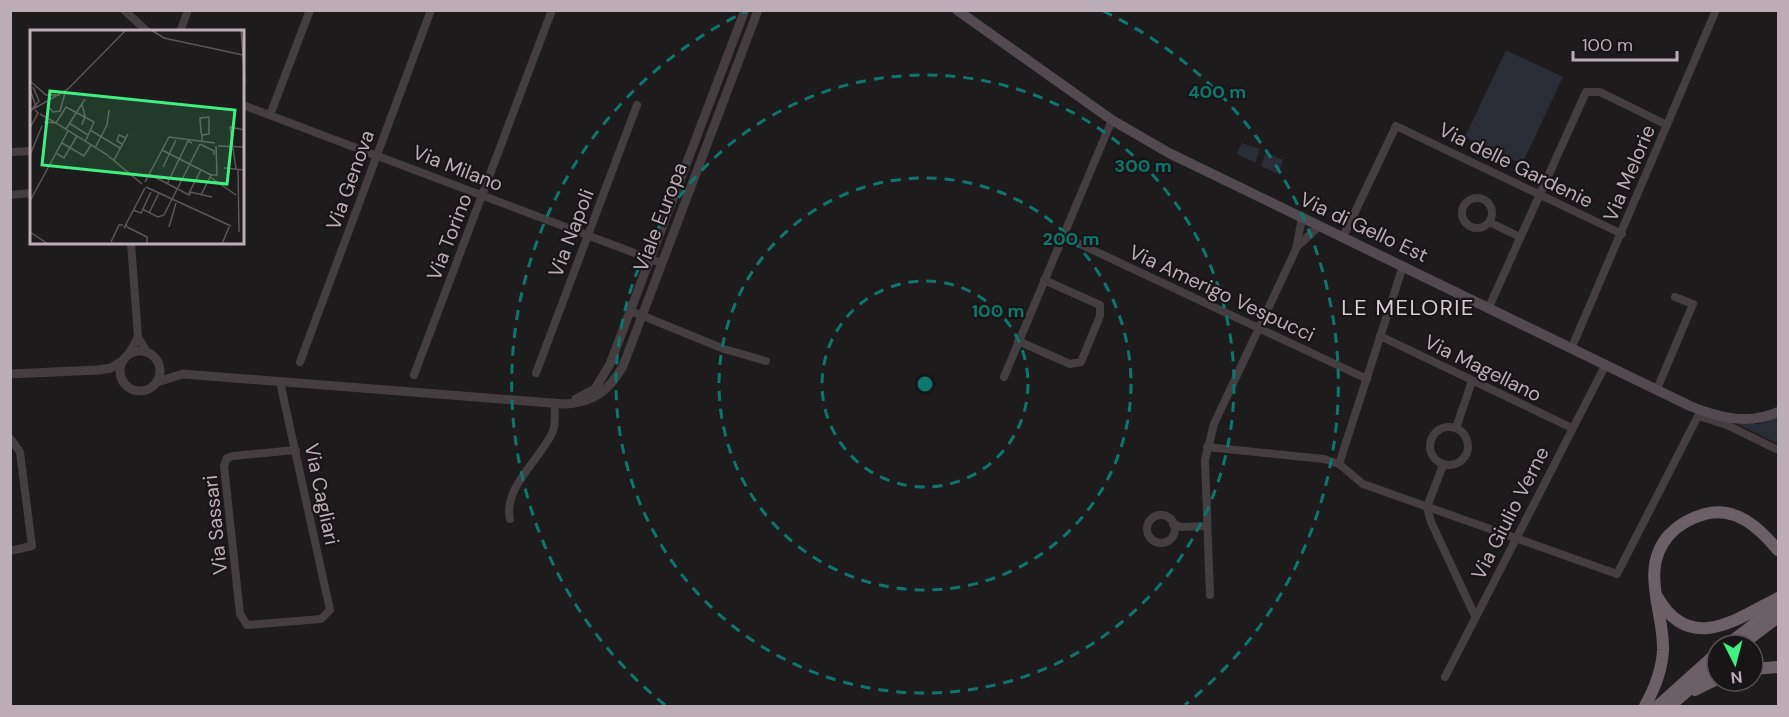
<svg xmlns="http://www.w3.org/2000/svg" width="1789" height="717" font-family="'DM Sans',sans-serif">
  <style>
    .green { fill: #2a2d35 }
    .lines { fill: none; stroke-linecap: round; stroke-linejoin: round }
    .minor { stroke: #443e40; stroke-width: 8 }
    .tertiary { stroke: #443e40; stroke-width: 9 }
    .secondary { stroke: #524a4e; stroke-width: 10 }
    .trunk { stroke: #6a6065; stroke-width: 12 }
    .ring { fill: none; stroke: #0f766e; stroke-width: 3; stroke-dasharray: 10 8 }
    .labels { text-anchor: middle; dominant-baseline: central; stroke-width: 4.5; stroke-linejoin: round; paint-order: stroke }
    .street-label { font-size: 20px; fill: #bcadb6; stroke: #181516 }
    .quarter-label { font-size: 22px; letter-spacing: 1.5px; fill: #d8ced4; stroke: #181516 }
    .inset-road { fill: none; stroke: #5d5559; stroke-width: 1.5 }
    .view { fill: #40ef7f; fill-opacity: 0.15; stroke: #40ef7f; stroke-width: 3 }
    .inset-edge { fill: none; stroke: #bcadb6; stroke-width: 3 }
    .centre { fill: #0f766e; stroke: #181516; stroke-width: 3 }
    .ring-label { font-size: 18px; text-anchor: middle; font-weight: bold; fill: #0f766e; stroke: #181516; stroke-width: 4.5; stroke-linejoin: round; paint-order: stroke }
  </style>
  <rect width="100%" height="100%" fill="#1d1b1b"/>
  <g class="green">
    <polygon points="1506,50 1563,77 1522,164 1465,137"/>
    <polygon points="1242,143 1260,149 1255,163 1237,154"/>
    <polygon points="1266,152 1283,160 1278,174 1261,166"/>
    <polygon points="1778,417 1778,444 1738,424 1758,424"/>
  </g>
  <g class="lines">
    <g class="minor">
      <polyline points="124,10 148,32"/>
      <polyline points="180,32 188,10"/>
      <polyline points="243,105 661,263"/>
      <polyline points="270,115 310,10"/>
      <polyline points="10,152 32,151"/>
      <polyline points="10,195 32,193"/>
      <circle cx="1477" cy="213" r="15"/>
      <polyline points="1489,222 1520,237"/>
      <polyline points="1063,236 1367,379"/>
      <polyline points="1343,237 1396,126 1622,234"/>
      <polyline points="131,243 138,337 147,352"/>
      <polyline points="1299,245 1319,226"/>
      <polyline points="1489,307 1586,92 1600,92 1667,125"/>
      <polyline points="631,311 724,349 766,361"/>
      <polyline points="1380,336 1572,428"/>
      <polyline points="1018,341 1070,364 1081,362 1100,316 1100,305 1044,280"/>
      <polyline points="1572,347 1716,10"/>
      <polyline points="128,355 138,337"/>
      <polyline points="300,362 431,10"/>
      <polyline points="536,373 637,105"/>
      <polyline points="414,375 552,10"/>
      <polyline points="1004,377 1112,120"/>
      <polyline points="280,382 330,610 321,619 247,625 240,614 224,466 227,458 233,456 296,450"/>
      <polyline points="1657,389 1693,304 1675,297"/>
      <circle cx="1449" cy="446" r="19"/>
      <polyline points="1456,428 1472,381"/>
      <polyline points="10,438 20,452 32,546 10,551"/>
      <polyline points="1207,447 1324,459 1339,464 1363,484 1617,574 1698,416 1727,425 1778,450"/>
      <polyline points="1339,464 1403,266"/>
      <polyline points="1443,465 1427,507 1431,522 1475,616"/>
      <circle cx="1161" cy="529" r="14"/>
      <path d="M 510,519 C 503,487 541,459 553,431 C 556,423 554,412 555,403"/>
      <polyline points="1173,524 1182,527 1207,526"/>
      <polyline points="1210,595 1205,460 1214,424 1296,249 1302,218"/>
      <polyline points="1445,677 1606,364"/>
    </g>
    <g class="tertiary">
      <circle cx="140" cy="371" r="20"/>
      <polyline points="10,374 98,370 111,368 122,361"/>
      <path d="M 157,382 L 183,374 L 564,404 C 593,403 609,391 623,366 L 758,10"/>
      <polyline points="576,399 595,389 610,364 745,10"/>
    </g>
    <path class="secondary" d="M 957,10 L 1112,120 L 1169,153 L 1690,406 C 1719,418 1749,425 1778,412"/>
    <g class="trunk">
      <path d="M 1658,598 C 1690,654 1737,619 1778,598"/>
      <polyline points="1727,645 1778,606"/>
      <polyline points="1741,645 1778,617"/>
      <polyline points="1753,669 1778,667"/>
      <polyline points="1695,690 1717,679"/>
      <path d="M 1645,706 C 1655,688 1662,671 1663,650 C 1664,610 1639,569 1669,535 C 1679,524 1690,518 1705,514 C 1737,506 1759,528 1778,550"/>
      <polyline points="1658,706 1717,653"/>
      <polyline points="1670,706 1717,665"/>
    </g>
  </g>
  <g class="ring">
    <circle cx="925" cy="384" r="103"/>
    <circle cx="925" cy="384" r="206"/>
    <circle cx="925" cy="384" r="309"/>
    <path d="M665 705A413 413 0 0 1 747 11M1103 11A413 413 0 0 1 1185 705"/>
  </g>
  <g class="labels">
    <g class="street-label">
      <text transform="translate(1516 165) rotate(26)">Via delle Gardenie</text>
      <text transform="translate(458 168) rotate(21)">Via Milano</text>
      <text transform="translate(1629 173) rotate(-67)">Via Melorie</text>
      <text transform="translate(350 180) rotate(-70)">Via Genova</text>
      <text transform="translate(660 217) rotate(-69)">Viale Europa</text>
      <text transform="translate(1364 227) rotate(25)">Via di Gello Est</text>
      <text transform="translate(571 233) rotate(-69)">Via Napoli</text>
      <text transform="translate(449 237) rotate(-69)">Via Torino</text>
      <text transform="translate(1222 293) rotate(25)">Via Amerigo Vespucci</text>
      <text transform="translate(1483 368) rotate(26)">Via Magellano</text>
      <text transform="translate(322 494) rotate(78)">Via Cagliari</text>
      <text transform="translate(1510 513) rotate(-63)">Via Giulio Verne</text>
      <text transform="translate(215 525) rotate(-96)">Via Sassari</text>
    </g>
    <g class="quarter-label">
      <text x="1408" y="307">LE MELORIE</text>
    </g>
  </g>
  <g transform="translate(30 30)">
    <rect width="214" height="214" fill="#1d1b1b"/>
    <path class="inset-road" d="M 121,0 L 134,8 L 213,25M 211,0 L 215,52M 0,51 L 16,65 L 30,65M 0,59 L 6,77M 17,75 L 23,82 L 30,81 L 35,63M 52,75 L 55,86 L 52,95 L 53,91M 2,79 L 9,71 L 3,57M 0,81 L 38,59 L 96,0M 10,84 L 26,93 L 36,77 L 64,92M 14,92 L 26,93 L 76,124 L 112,154M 39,93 L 58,105M 0,98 L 8,83 L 5,80M 36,99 L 55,69M 60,100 L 90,118M 172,105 L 179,104 L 179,87 L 170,88 L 171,102 L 172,105 L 172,112M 55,112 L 64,92M 32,113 L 54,126 L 61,115M 92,114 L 87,111 L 89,105 L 96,108M 170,114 L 184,121 L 184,125M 188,116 L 215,117M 65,118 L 77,95 L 79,80M 132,120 L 181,145M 26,123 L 34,128 L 47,106M 0,125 L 12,96M 84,130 L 98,104M 133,137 L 146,110M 194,138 L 215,140M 206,139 L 200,97 L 215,100M 208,139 L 209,202M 119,144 L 159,165 L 161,162M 181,145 L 187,145 L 186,116M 180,147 L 206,165M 115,152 L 139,107 L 185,113M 137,154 L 158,111 L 162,113M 116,157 L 201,196M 160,162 L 182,167M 159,163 L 171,140M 171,165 L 181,145M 0,171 L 38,101M 112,179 L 128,187 L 134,185 L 170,114M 103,180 L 111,183 L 121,162M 119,183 L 129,163M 97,195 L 94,198 L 115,158M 97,197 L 117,207 L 117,214M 139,197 L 146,173M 0,202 L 18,214M 81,212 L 89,195 L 93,195M 192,214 L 199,197"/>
    <path class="view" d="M 20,61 L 205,80 L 197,154 L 12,135 Z"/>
    <rect width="214" height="214" class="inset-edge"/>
  </g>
  <circle cx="925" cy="384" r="9" class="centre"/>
  <g class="ring-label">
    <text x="1217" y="98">400 m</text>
    <text x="1143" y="172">300 m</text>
    <text x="1071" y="245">200 m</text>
    <text x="998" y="317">100 m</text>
  </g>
  <rect width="1789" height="717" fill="none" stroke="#bcadb6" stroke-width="24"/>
  <g transform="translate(1735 663) rotate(174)"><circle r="28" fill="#181516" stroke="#5a5256" stroke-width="1.5"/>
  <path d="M0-4.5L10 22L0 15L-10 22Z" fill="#40ef7f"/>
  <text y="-9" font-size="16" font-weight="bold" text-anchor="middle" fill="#bcadb6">N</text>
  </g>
  <path d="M1573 51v9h104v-9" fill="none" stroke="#bcadb6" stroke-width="3"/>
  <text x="1582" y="51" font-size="18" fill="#bcadb6" stroke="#181516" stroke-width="4.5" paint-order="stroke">100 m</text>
</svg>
